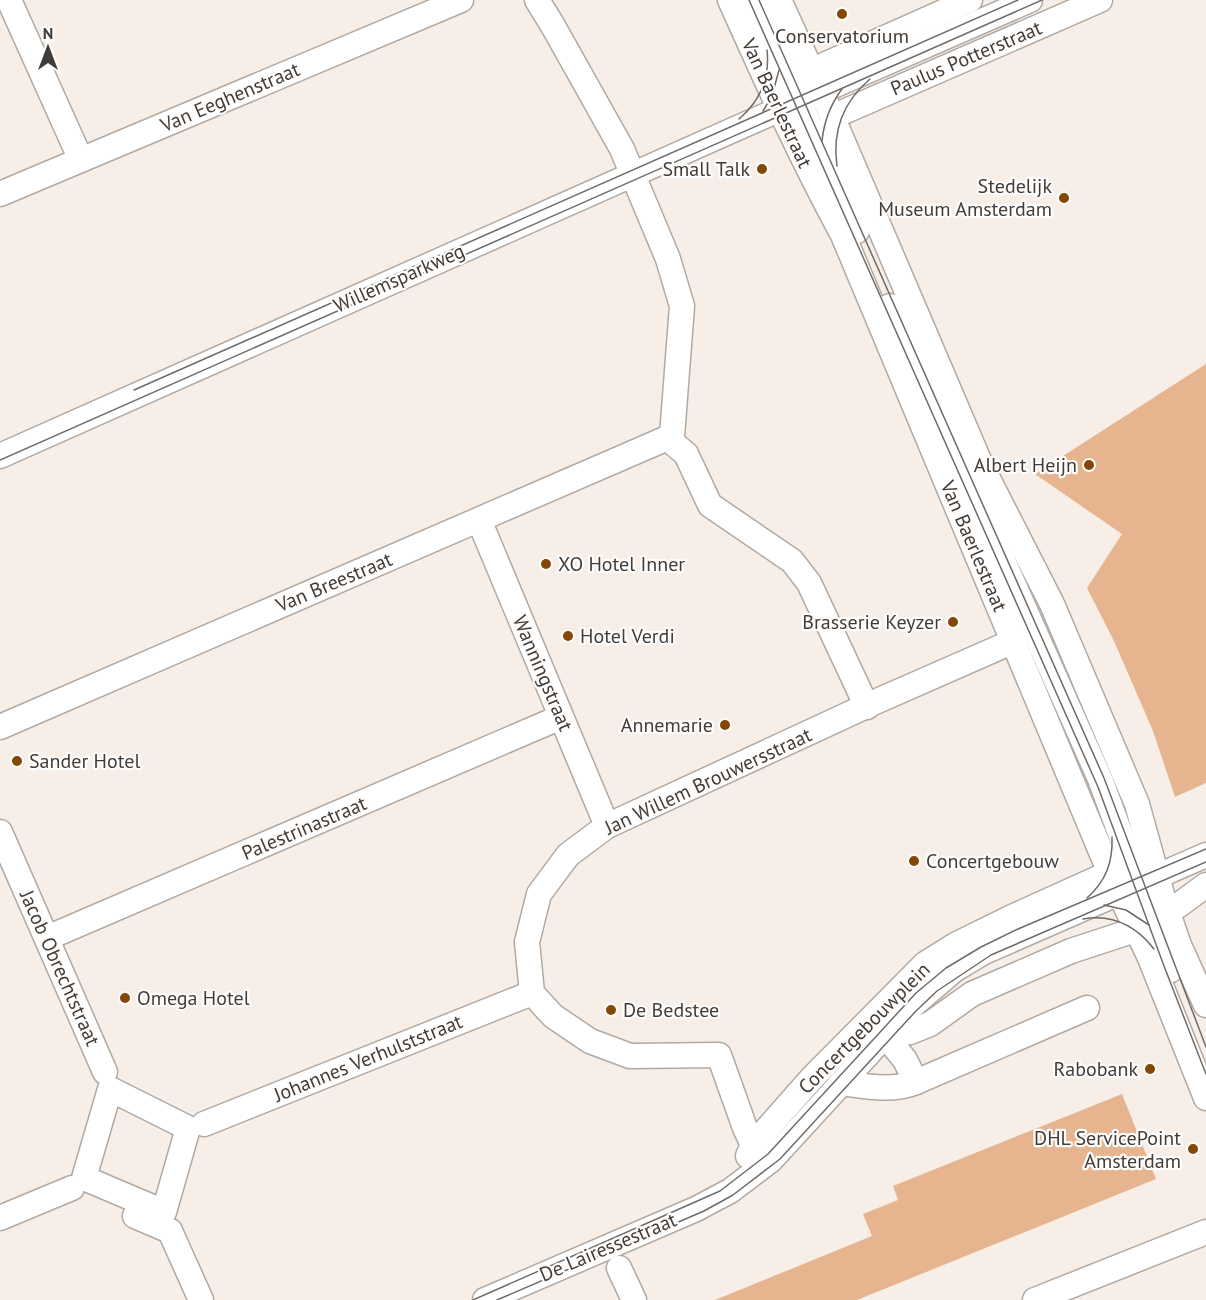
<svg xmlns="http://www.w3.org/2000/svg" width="1206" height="1300" font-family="'PT Sans',sans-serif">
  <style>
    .green { fill: #e6b58f }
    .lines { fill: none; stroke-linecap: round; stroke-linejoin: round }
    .minor-casing { stroke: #b1a9a2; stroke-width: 27 }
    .minor { stroke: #fff; stroke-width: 24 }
    .tram { stroke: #706b67; stroke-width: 1.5 }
    .poi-dot { fill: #844704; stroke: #fffdfb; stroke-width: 2 }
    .labels { text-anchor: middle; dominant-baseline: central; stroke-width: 4.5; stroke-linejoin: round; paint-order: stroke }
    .poi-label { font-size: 20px; fill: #403c39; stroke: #fffdfb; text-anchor: end }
    .street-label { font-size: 20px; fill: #403c39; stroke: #fffdfb }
  </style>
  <rect width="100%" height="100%" fill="#f7eee7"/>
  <g class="green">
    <polygon points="1206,364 1206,783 1175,797 1153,731 1114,641 1087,588 1122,534 1035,474"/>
    <polygon points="1122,1094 1156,1179 857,1300 715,1300 872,1236 863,1214 898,1200 893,1186"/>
  </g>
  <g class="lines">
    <defs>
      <g id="minor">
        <polyline points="9,0 81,160"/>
        <path d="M 730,0 C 766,80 801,158 843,235 L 1110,873 L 1150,958 L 1206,1098"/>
        <polyline points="754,0 857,231"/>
        <polyline points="779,0 829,109 981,465 1052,604 1137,804 1163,898 1179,945 1206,1005"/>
        <polyline points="802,83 812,71 824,65 970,0"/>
        <polyline points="832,117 1100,0"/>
        <polyline points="0,194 461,0"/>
        <polyline points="890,306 1100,779 1171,970"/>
        <polyline points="667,438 686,454 710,505 792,561 809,583 867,707"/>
        <polyline points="0,456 778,110 1030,0"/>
        <polyline points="479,520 607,826"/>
        <polyline points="0,727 672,436 682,306 668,259 622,149 553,26 537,0"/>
        <polyline points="0,832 105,1072"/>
        <polyline points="47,938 561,717"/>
        <polyline points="882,1023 885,1035 905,1060 916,1082 1087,1008"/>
        <polyline points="885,1035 910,1032 930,1024 972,994 1071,951 1135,930 1179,905 1206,885"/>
        <path d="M 841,1083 C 865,1086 893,1092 916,1082"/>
        <polygon points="110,1089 188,1128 164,1212 84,1178"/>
        <polyline points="204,1124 532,993"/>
        <polyline points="753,1145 745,1128 719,1055 630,1056 590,1041 553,1016 532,993 527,942 539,894 568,855 607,826 875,702 1014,641"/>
        <polyline points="748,1156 753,1145 812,1078 925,964 957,944 1012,917 1125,866"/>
        <polyline points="135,1216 170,1231"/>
        <polyline points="0,1218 72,1188"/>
        <polyline points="170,1231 201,1300"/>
        <polyline points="619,1268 634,1300"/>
        <polyline points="485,1300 696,1209 730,1191 771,1160 912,1006 954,970 984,952 1206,855"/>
        <polyline points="1035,1300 1206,1232"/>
      </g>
    </defs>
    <use href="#minor" class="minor-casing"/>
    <use href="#minor" class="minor"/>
    <g class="tram">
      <polyline points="749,0 1098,787 1164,966 1206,1074"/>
      <polyline points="759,0 1104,778 1206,1047"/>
      <polyline points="763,111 772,96 779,70"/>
      <path d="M 739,119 C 760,101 770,77 767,50"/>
      <path d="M 822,141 C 824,121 830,105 842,89"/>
      <path d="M 837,166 C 832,131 843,102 870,79"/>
      <polyline points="134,390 1018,0"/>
      <polyline points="0,460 1042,0"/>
      <path d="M 1087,898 C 1106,881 1113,862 1112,837"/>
      <polyline points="1104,905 1126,910 1149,925"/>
      <path d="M 1083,919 C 1112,914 1136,926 1154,949"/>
      <polyline points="473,1300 720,1191 768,1154 916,993 946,968 981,947 1018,929 1206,849"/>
      <polyline points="497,1300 704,1211 733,1195 780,1159 915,1012 937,991 991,955 1206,862"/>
    </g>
  </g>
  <g class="poi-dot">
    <circle cx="842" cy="14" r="6"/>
    <circle cx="762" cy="169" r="6"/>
    <circle cx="1064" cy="198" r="6"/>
    <circle cx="1089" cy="465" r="6"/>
    <circle cx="546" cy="564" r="6"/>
    <circle cx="953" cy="622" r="6"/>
    <circle cx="568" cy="636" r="6"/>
    <circle cx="725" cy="725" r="6"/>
    <circle cx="17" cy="761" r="6"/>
    <circle cx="914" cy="861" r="6"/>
    <circle cx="125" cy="998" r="6"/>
    <circle cx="611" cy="1010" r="6"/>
    <circle cx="1150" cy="1069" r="6"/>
    <circle cx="1193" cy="1149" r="6"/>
  </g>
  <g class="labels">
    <g class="poi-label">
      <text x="842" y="36" text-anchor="middle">Conservatorium</text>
      <text x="750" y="169">Small Talk</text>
      <text x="1052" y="186">Stedelijk<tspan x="1052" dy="23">Museum Amsterdam</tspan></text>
      <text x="1077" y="465">Albert Heijn</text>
      <text x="558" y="564" text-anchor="start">XO Hotel Inner</text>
      <text x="941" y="622">Brasserie Keyzer</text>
      <text x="580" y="636" text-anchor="start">Hotel Verdi</text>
      <text x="713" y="725">Annemarie</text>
      <text x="29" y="761" text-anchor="start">Sander Hotel</text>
      <text x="926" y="861" text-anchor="start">Concertgebouw</text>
      <text x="137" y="998" text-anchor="start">Omega Hotel</text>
      <text x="623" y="1010" text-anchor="start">De Bedstee</text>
      <text x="1138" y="1069">Rabobank</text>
      <text x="1181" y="1138">DHL ServicePoint<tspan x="1181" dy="23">Amsterdam</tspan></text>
    </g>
    <g class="street-label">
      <text transform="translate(966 58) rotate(-23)">Paulus Potterstraat</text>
      <text transform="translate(230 97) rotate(-23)">Van Eeghenstraat</text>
      <text transform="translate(777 103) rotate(65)">Van Baerlestraat</text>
      <text transform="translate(399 278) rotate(-24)">Willemsparkweg</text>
      <text transform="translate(974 546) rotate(67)">Van Baerlestraat</text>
      <text transform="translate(334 582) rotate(-23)">Van Breestraat</text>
      <text transform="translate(543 673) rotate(67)">Wanningstraat</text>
      <text transform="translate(708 781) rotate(-25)">Jan Willem Brouwersstraat</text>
      <text transform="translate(304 828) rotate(-23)">Palestrinastraat</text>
      <text transform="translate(60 968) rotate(66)">Jacob Obrechtstraat</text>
      <text transform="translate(864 1028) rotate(-45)">Concertgebouwplein</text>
      <text transform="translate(368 1058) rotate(-22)">Johannes Verhulststraat</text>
      <text transform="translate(608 1247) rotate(-23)">De Lairessestraat</text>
    </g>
  </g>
  <g transform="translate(48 48)" stroke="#fffdfb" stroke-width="4.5" paint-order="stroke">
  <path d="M0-4.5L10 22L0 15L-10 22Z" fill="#403c39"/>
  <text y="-9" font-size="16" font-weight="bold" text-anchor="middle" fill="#403c39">N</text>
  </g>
</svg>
